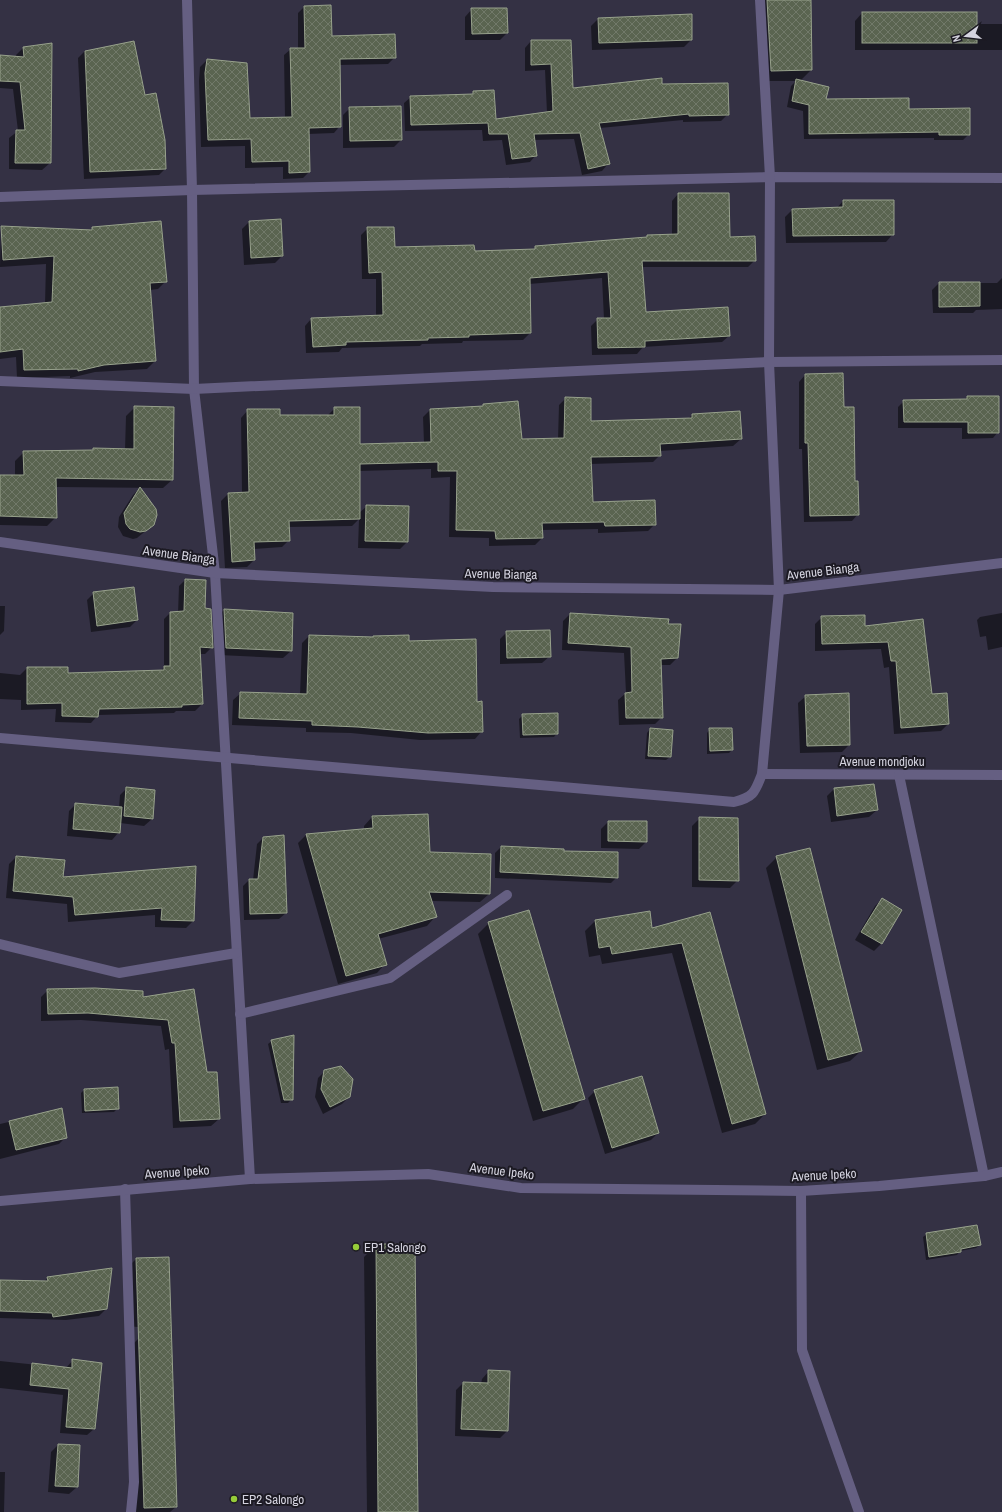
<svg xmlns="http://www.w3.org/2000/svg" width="1002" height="1512" font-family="'Archivo Narrow',sans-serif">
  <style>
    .shadow { fill: #0007 }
    .building { fill: url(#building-cross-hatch); stroke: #98a28c }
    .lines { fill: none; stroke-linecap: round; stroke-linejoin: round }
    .minor { stroke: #655f82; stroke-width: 10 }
    .poi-dot { fill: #96cc39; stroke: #1c1a23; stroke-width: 1.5 }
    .labels { text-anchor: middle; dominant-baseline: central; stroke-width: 4; stroke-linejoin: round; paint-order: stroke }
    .street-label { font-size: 13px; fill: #d4d3df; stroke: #1c1a23 }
    .poi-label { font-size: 13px; fill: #d4d3df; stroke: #1c1a23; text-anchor: start }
  </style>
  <defs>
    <pattern id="building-cross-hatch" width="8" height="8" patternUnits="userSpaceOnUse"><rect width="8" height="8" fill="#5a6450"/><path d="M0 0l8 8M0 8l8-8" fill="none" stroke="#717969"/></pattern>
  </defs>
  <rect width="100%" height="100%" fill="#343144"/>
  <g class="shadow">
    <polygon points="757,0 810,0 811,70 800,81 825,100 908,110 969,134 963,140 934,140 934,138 804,139 803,111 787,107 791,86 796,81 760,81"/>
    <polygon points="304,7 331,37 395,57 388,64 339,65 340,126 334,133 308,134 309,172 303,178 283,179 283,167 245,168 245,146 201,147 199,81 200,67 207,60 249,119 285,118 284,55 291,49 298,49 298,13"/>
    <polygon points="472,9 507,33 500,40 465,40 465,17"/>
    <polygon points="862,13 976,24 1002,24 1002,50 855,50 855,21"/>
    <polygon points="598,19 691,40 684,47 592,50 591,26"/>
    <polygon points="531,41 571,41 572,89 661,86 728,114 721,121 683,122 683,120 600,128 608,164 602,171 582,175 574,139 534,140 536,155 530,162 506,165 502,140 483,141 482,130 405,131 404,103 411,97 471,95 474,92 495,121 547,113 545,70 525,71 525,48"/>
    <polygon points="23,48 50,163 42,170 9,169 9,138 18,131 13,89 0,88 0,56 16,57 16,55"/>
    <polygon points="85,51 144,96 165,169 159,175 84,179 78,58"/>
    <polygon points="350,108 401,140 394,147 343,148 343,115"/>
    <polygon points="678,194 755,260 748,267 642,267 645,313 729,336 722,342 643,347 637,354 592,355 591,326 598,319 604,319 602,278 529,284 530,333 523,340 463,341 462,343 422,344 420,346 342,348 339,352 306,353 305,326 311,319 376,316 376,279 362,279 361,235 368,228 394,248 474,252 532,250 536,247 672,235 672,201"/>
    <polygon points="843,201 893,234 886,242 786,243 785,217 792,210 836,209"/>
    <polygon points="249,222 282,256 275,263 244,265 242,229"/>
    <polygon points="1,227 89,231 92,228 166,281 158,289 150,290 155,361 147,369 95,372 70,378 70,376 17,378 16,357 0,359 0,308 45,304 46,264 0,267"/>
    <polygon points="1002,278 1002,309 976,310 973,313 933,313 932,290 939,283 997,283"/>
    <polygon points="805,375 843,408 858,514 852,521 804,522 802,449 799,449 799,382"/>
    <polygon points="967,397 998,432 993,438 962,439 962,428 898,428 898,407 904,401 964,400"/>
    <polygon points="566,398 590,422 687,420 692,415 741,439 733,446 660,451 660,455 653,462 591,464 592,503 655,524 648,531 598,533 598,529 542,530 542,538 535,545 489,546 489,538 449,537 450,477 431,478 431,469 359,471 359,513 367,506 407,542 400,549 358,548 359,519 352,526 288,527 289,540 282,547 253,549 254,560 247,567 225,568 221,501 228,494 242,493 241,418 248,410 279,416 328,415 335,408 359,445 424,443 423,417 430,410 481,407 483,405 521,440 558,439 559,405"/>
    <polygon points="135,407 172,480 163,488 55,487 56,517 47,526 0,525 0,476 15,476 15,461 24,452 91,451 93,449 125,450 126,416"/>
    <polygon points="140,488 154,524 137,538 133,539 123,536 118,527 119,517 133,495"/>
    <polygon points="185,580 204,609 212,647 205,654 200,654 202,704 195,711 176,711 174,713 98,715 91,723 55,722 56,709 21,710 21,700 0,699 0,673 20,675 27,668 67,674 161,671 164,667 164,619 170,613 178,613 179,586"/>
    <polygon points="94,593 137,620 130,627 91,632 87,600"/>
    <polygon points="0,606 5,606 4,631 0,635"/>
    <polygon points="224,610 292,613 291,651 283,658 219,655 217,617"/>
    <polygon points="1002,613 1002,647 988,650 986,636 980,637 977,620 980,617"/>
    <polygon points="570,614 667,625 677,658 670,665 660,665 662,717 655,724 619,725 618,700 626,693 624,653 562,650 563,621"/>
    <polygon points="822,617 864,627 922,620 931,695 948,724 941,731 894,734 889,667 884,668 881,649 815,651 815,624"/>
    <polygon points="507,632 550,656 542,663 500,664 500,639"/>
    <polygon points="309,636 372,638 373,637 408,642 476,703 482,731 475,739 420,740 351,733 306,732 306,728 232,725 233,700 241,693 300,695 302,643"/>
    <polygon points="806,696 849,745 842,752 800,753 798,703"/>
    <polygon points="523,715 557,733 554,737 520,738 519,719"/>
    <polygon points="650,729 672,731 670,757 666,760 645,759 647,733"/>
    <polygon points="710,729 732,750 729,753 707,754 707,733"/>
    <polygon points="127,788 152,819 144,826 120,823 119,832 112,840 67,836 69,811 76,804 119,808 120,795"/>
    <polygon points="834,789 877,810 869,817 831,822 827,796"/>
    <polygon points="372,817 489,894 480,902 431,901 435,917 427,926 378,939 385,964 377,973 338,984 298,843 307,834 364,830 364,826"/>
    <polygon points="700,818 738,880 730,888 692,887 692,826"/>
    <polygon points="608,822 646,842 639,849 601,848 601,829"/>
    <polygon points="263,838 286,913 279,919 244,920 243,886 249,880 253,880 257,844"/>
    <polygon points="501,847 563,852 617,877 611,883 495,878 495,853"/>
    <polygon points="16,857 62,878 195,867 193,921 186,928 155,927 155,915 68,922 67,904 6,898 9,864"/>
    <polygon points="777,857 861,1051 850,1061 817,1070 766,868"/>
    <polygon points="882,899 901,910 881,944 874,951 855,940 875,906"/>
    <polygon points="709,913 765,1114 755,1124 722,1133 672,953 602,964 600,955 589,957 585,931 595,921 652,929"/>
    <polygon points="489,923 584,1098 573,1109 533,1121 478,934"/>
    <polygon points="48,990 142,998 193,990 206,1073 219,1119 211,1126 173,1128 169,1049 165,1050 161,1026 81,1020 41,1021 41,997"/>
    <polygon points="272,1041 292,1099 288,1103 281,1103 268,1044"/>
    <polygon points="325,1071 349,1097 342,1104 323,1114 315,1097 318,1078"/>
    <polygon points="84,1090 118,1108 114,1112 82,1113 81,1093"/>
    <polygon points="595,1091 658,1133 651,1140 605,1154 588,1098"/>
    <polygon points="61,1110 66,1137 59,1144 0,1159 0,1124"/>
    <polygon points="927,1234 980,1245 976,1248 960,1251 957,1255 926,1260 923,1237"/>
    <polygon points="376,1245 417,1512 367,1512 364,1257"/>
    <polygon points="136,1259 176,1507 170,1512 133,1512 128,1349 138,1339 138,1327 127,1326 125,1270"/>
    <polygon points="48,1278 107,1308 99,1316 66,1320 0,1318 0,1281 43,1282"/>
    <polygon points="73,1360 101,1363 94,1429 87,1435 60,1433 63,1395 0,1388 0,1361 66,1368"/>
    <polygon points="489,1371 507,1431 500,1438 455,1436 456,1390 463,1383 481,1384 482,1379"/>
    <polygon points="58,1445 77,1487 69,1494 48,1492 51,1452"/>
    <polygon points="0,1472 5,1472 4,1512 0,1512"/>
  </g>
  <g class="building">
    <polygon points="767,0 811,0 812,70 771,71"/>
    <polygon points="331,5 332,36 395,34 396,58 340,59 341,127 309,128 310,172 289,173 289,161 252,162 251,139 208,140 205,73 207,59 247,63 250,118 292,117 290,48 305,48 304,6"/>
    <polygon points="471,8 507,8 508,33 472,34"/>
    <rect x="862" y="12" width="115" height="31"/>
    <polygon points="692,14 692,40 599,43 598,18"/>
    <polygon points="531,40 571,40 573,88 662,78 662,84 728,83 729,115 689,116 689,114 599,123 610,164 588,169 580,133 534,134 537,156 512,159 508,134 489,134 488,123 411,125 410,96 473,94 473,91 494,90 496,119 553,111 551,64 531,65"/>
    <polygon points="134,41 145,95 156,93 165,140 166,169 90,172 85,51"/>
    <polygon points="52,43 51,163 15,163 16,130 25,130 20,82 0,81 0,55 24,57 23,47"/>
    <polygon points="796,79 829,87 826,99 909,98 909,109 970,108 970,135 939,135 939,132 809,134 809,105 792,101"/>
    <polygon points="401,106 402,140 350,141 349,107"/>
    <polygon points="678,193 729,193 730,237 755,236 756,261 642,261 646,312 728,307 730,336 645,341 645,347 598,348 597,318 611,318 608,272 530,278 531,333 469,335 469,337 428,338 428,340 346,342 346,345 313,347 311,318 383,315 382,272 369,273 367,227 394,227 395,247 474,245 475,251 535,249 535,246 647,237 647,235 678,234"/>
    <polygon points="843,200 894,200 894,235 793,236 792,209 843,207"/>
    <polygon points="281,219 283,256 251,258 249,221"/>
    <polygon points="161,221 167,282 150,283 156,361 104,365 78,371 78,369 24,370 23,349 0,352 0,307 52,302 54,256 3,260 1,226 92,230 92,227"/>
    <polygon points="939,282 980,282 980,306 939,307"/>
    <polygon points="843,373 844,407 854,407 855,481 858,481 859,515 810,516 808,443 805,443 805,374"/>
    <polygon points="967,396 999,396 999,433 968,433 968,422 904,422 903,400 967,399"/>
    <polygon points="565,397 591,398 591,421 692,418 692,414 740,411 742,439 660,444 661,456 591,457 593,502 655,500 656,525 605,526 604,522 542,523 543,538 496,539 495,531 456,530 457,471 438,471 438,462 360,464 360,519 289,521 290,541 254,542 255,560 232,562 228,493 249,492 247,409 280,409 280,415 334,415 334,407 360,407 360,444 431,442 430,409 483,406 483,404 518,401 522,439 564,438"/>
    <polygon points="134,406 174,407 173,480 56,478 57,518 0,516 0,475 24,475 23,451 93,450 93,448 134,449"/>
    <polygon points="140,487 156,509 157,515 154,525 146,531 140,532 130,529 126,524 124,513"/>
    <polygon points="366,505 409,506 408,542 365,541"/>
    <polygon points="185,579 206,580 205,608 211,609 213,648 200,647 203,704 182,705 182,707 99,709 98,717 62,716 62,703 27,704 27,667 68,667 68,673 164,670 164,666 170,666 170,612 184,611"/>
    <polygon points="134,587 138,620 97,626 93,592"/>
    <polygon points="224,609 293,613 292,651 226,648"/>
    <polygon points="570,613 669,619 668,624 681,624 678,658 661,659 663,718 626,718 625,693 632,692 631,647 568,643"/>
    <polygon points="865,615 865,626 923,619 932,694 947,693 949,724 901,728 896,661 891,661 888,642 822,644 821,616"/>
    <polygon points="550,630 551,657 507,658 506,631"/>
    <polygon points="309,635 373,637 373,636 409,635 409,641 476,639 477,702 482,701 483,732 428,733 358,727 312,725 312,721 239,718 240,692 307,694"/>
    <polygon points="849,693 850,745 807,746 805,695"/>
    <polygon points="558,713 558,734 523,735 522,714"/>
    <polygon points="650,728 673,730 671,757 648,756"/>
    <polygon points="709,728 732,728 733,750 710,751"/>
    <polygon points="874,784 878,810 837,816 834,788"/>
    <polygon points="126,787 155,790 153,819 124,816"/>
    <polygon points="75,803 122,807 120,833 73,829"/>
    <polygon points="428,814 430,852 491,854 490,894 429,892 437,917 378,934 387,965 346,976 306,834 373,828 372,816"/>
    <polygon points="699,817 738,818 739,881 699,880"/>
    <polygon points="608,821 647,821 647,842 608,841"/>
    <polygon points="284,835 287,913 250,914 249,879 258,879 263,837"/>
    <polygon points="501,846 564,849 564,851 618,852 618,878 500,872"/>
    <polygon points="810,848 862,1051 828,1060 776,856"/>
    <polygon points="16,856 65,860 63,877 196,866 194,921 161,920 162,908 75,915 73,897 13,891"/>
    <polygon points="882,898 902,910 882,944 861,932"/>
    <polygon points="529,910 585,1099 543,1111 488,922"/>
    <polygon points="650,911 652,928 710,912 766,1114 732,1124 682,943 612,954 610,946 599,948 595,920"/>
    <polygon points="95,988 143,991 143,997 194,989 207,1072 217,1072 220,1119 180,1121 175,1043 172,1043 168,1020 88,1013 48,1014 47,989"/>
    <polygon points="294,1035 293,1100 284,1100 271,1040"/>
    <polygon points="341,1066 353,1079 350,1097 330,1107 321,1089 324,1070"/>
    <polygon points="642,1076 659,1133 612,1148 594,1090"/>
    <polygon points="118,1087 119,1109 85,1111 84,1089"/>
    <polygon points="62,1108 67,1138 16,1150 9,1121"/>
    <polygon points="977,1225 981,1245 961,1249 961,1252 929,1257 926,1233"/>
    <polygon points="376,1244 415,1244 418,1512 378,1512"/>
    <polygon points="169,1257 177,1507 144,1508 136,1258"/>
    <polygon points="112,1268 107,1309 53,1317 52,1313 0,1311 0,1280 48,1281 47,1277"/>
    <polygon points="72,1359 102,1363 95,1429 66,1427 69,1389 30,1385 32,1363 72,1368"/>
    <polygon points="488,1370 510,1371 508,1431 461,1429 463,1382 488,1383"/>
    <polygon points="58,1444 80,1445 78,1487 55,1486"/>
  </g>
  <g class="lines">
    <g class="minor">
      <polyline points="187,0 192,190 194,389 215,573 250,1179"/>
      <polyline points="0,197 192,190 770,177 1002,178"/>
      <polyline points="0,381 194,389 769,362 1002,360"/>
      <polyline points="0,542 215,573 493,587 779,590 1002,563"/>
      <path d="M 0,738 L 734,802 C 754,797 755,792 762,774 L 779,590 L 769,362 L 770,177 L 760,0"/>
      <polyline points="762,774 1002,775"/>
      <polyline points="899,775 984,1176"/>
      <polyline points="0,944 119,973 236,953"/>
      <polyline points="240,1014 390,978 507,895"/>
      <polyline points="125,1189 134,1482 131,1512"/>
      <polyline points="801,1191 802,1350 859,1512"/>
      <polyline points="0,1201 250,1179 428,1174 521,1188 801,1191 879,1186 984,1176 1002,1172"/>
    </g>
  </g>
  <g class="poi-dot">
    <circle cx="356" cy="1247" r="4"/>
    <circle cx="234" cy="1499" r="4"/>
  </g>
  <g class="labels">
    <g class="street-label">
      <text transform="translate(179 555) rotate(8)">Avenue Bianga</text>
      <text transform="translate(823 571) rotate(-7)">Avenue Bianga</text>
      <text transform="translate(501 574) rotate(1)">Avenue Bianga</text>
      <text x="882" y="761">Avenue mondjoku</text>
      <text transform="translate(502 1171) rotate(7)">Avenue Ipeko</text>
      <text transform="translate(177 1172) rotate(-4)">Avenue Ipeko</text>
      <text transform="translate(824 1175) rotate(-3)">Avenue Ipeko</text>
    </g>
    <g class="poi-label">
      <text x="364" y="1247">EP1 Salongo</text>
      <text x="242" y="1499">EP2 Salongo</text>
    </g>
  </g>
  <g transform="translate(966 36) rotate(255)" stroke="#1c1a23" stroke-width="3" paint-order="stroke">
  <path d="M0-3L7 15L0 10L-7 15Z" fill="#d4d3df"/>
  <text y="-6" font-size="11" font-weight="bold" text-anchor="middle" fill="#d4d3df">N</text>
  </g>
</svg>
